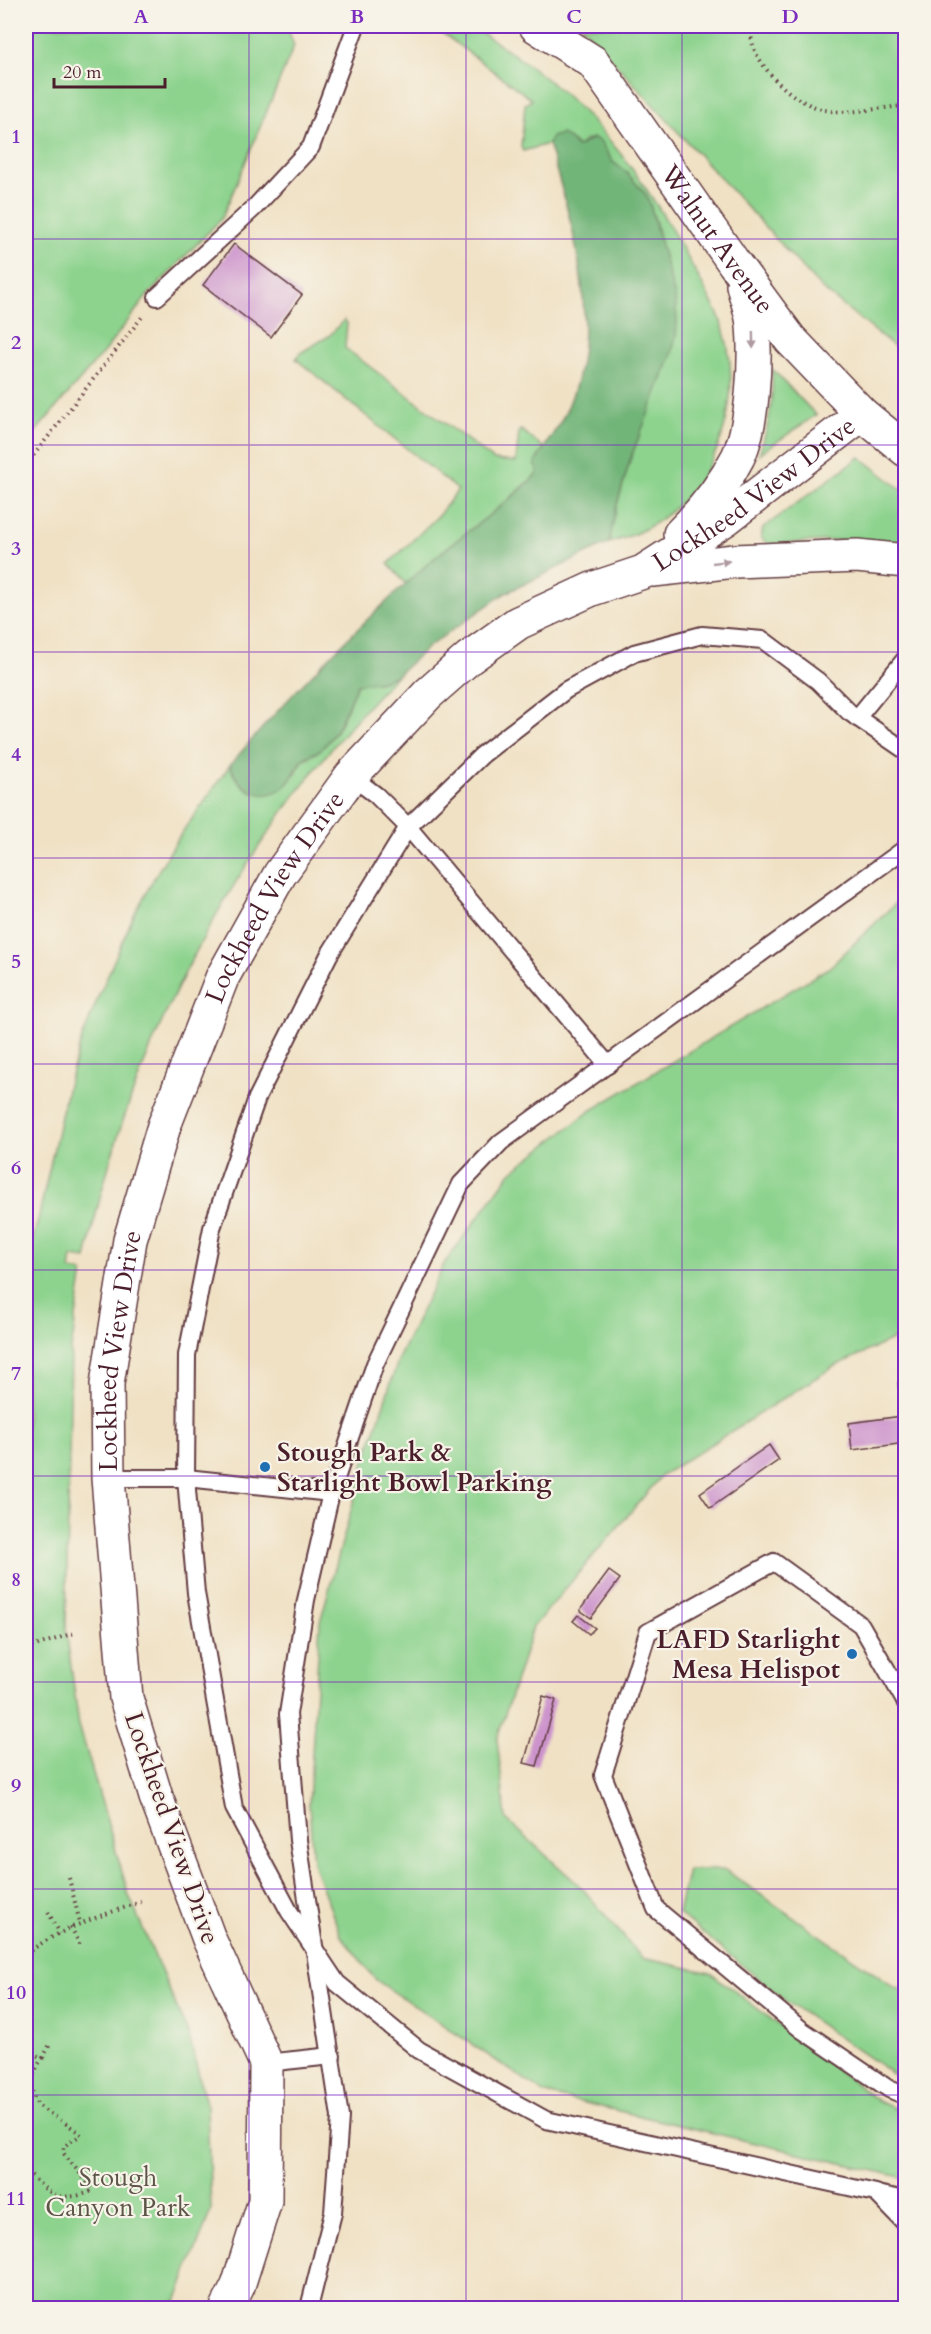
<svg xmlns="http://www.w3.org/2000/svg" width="931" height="2334" font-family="Cardo,serif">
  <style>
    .green { fill: #8dd38e; stroke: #6c795c; stroke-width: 1.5 }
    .forest { fill: #72b579; stroke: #5e6a52; stroke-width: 1.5 }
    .building { fill: #cc93cc }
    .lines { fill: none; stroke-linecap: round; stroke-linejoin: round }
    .service-casing { stroke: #633c42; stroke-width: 20 }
    .minor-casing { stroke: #633c42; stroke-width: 36 }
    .path { stroke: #633c42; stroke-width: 4; stroke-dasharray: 1.5 4.5; stroke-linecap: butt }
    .service { stroke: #fff; stroke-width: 16 }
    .minor { stroke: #fff; stroke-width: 33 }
    .oneway { fill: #ae9aa0 }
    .grid { fill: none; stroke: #7b2cbf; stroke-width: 1.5; stroke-opacity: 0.55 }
    .poi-dot { fill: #1f6fb2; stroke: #f7f3e8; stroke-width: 2 }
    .labels { text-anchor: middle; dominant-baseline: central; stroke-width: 4.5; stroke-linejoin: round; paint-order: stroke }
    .street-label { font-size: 26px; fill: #4a1f2b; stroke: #f7f3e8 }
    .poi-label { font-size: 26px; font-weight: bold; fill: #4a1f2b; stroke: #f7f3e8; text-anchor: start }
    .park-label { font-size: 26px; fill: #5e5549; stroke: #f7f3e8 }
    .neatline { fill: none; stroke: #7b2cbf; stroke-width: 2 }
    .grid-label { font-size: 20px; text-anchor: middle; font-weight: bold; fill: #7b2cbf }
  </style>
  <rect width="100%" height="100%" fill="#f7f3e8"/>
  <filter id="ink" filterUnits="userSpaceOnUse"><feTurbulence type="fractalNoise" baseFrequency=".0167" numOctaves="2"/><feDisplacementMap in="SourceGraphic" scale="12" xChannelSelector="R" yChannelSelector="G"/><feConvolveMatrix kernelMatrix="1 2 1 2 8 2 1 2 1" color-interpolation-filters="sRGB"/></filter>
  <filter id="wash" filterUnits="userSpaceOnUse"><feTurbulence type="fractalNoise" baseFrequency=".008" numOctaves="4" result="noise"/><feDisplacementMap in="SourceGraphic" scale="24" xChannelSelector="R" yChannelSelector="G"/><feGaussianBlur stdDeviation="1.35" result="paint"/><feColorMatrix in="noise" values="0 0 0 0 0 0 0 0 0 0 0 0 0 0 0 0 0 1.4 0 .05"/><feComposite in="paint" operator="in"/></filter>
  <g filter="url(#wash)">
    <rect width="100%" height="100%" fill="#f0e1c4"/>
    <g class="green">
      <polygon points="26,26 287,26 294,46 222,218 147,296 107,348 26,443"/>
      <path d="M 433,26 C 443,26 460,23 469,26 C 485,33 501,46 516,56 C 617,125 664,211 719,316 C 749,394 721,486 647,528 C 636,534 622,539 609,543 L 616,508 L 631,457 L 676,336 L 656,223 L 646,195 L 627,173 L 613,162 L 600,141 L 593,138 L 586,140 L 577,147 L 571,140 L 552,137 L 548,144 L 523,151 L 521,147 L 525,104 L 532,100 Z"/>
      <polygon points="581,26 905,26 905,355 821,288"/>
      <path d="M 344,320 L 347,323 L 345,348 L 494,460 L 516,462 L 519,431 L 521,430 L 544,448 L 535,463 L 538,473 C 497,514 447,544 406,584 L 388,564 L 438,516 L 458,490 L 296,359 L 300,353 L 329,336 Z"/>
      <path d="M 772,369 L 816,415 L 759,454 C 769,425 774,400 772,369 Z"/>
      <polygon points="860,457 905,492 905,545 842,540 768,544 761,538 763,528"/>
      <path d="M 396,676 C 241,838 130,1038 86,1259 L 72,1257 L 70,1270 L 83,1272 L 71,1349 L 66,1629 L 79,1725 L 129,1896 L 189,2036 L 207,2107 L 211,2210 L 175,2304 L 171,2308 L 26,2308 L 26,1264 L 38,1220 L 68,1085 L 81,1041 L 97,1000 L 132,919 L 155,876 L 179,837 L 230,765 L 234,776 L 296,774 C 304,752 307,762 321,749 C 340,733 348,705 357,684 L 378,682 Z"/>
      <polygon points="905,894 905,1334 833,1367 662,1475 533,1627 497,1739 506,1819 582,1888 642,1958 711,1973 878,2101 905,2113 905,2178 546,2094 376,1980 341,1936 313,1863 309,1804 320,1622 365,1460 400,1355 444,1264 511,1172 590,1111 830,967"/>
      <polygon points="688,1870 725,1870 894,1987 905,1992 905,2082 787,2002 678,1913"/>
    </g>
    <path class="forest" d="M 561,134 L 571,140 L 577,147 L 593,138 L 600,141 L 613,162 L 627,173 L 646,195 L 650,204 L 675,297 L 677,322 L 676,336 L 671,356 L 631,457 L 616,508 L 609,543 L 504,594 L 428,647 L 396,676 L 378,682 L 357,684 C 347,705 340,732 322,748 C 316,754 307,755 302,760 C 296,766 295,778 284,787 C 261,804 239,789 230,765 C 289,695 354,630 422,569 C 459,535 502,510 538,473 L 535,463 C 547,441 563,423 571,399 C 601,322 573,220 548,144 L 552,137 Z"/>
    <g id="blocks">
      <g class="building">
        <polygon points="234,244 302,295 271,337 203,285"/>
        <polygon points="906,1382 906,1443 852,1450 849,1423 902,1416 898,1383"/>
        <polygon points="769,1445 779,1460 710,1508 700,1493"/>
        <polygon points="609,1571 620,1579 591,1618 580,1610"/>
        <polygon points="578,1615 595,1628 589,1634 573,1621"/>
        <polygon points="543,1696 556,1700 537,1766 524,1763"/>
      </g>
    </g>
  </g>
  <g filter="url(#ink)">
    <use href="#blocks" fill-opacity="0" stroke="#633c42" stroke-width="1.5"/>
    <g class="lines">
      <defs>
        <g id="service">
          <polyline points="157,297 254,208 311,147 356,26"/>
          <polyline points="857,718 906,658"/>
          <polyline points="906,751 849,712 818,681 763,640 702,635 634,653 566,690 482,755 408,827 329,955 257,1098 212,1228 187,1355 186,1478 196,1593 234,1808 289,1911 337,1983 419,2050 546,2120 876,2193 906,2224"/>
          <polyline points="351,776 376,795 408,827 608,1065"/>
          <polyline points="108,1478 186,1478 331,1493"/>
          <polyline points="906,1703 861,1625 774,1562 648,1632 603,1775 656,1909 802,2030 889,2089 906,2096"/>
          <polyline points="266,2063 332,2056"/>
          <polyline points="877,2194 906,2200"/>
          <polyline points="309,2308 333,2213 340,2117 298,1840 288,1714 306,1600 331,1493 375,1364 461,1184 501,1142 906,848"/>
          <polyline points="903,2308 906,2307"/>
        </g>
        <g id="minor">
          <path id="s1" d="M 536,26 L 593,62 L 734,263 L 790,339 L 862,414 L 906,450"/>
          <path d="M 680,534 C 702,512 723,486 738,457 C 753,426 756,360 753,325 C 752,312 746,298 743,285"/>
          <polyline points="653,570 735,561 857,556 906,561"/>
          <path id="s2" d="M 227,2308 L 238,2286 L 265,2201 L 266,2063 L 209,1939 L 156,1797 L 126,1698 L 108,1478 L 107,1384 L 130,1240 L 164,1126 L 222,978 L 280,874 L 351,776 L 428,694 L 469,658 L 518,623 L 592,589 L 643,572 L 727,518 L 862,414"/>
        </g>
      </defs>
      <use href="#service" class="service-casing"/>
      <use href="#minor" class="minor-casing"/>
      <g class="path">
        <path d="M 749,26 C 751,34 752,45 756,53 C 770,80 800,107 831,111 C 851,114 885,107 906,106"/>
        <polyline points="26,465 142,317"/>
        <polyline points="26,1649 74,1633"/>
        <polyline points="69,1878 80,1923"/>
        <polyline points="48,1912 60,1933"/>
        <polyline points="71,1927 81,1947"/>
        <path d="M 26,1954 C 60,1928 100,1916 141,1902"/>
        <path d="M 26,2051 L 43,2058 C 33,2070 28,2087 36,2102 C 41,2111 71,2124 81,2135 L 64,2146 C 63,2150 62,2152 65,2155 C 74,2168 84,2175 92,2191 C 75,2198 58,2200 43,2187 C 37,2182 32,2175 26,2171"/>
        <polyline points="43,2058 50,2044"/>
      </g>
      <use href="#service" class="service"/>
      <use href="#minor" class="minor"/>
    </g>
    <defs><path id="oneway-solid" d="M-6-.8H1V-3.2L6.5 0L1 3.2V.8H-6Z" transform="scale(1.5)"/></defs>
    <g class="oneway">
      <use href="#oneway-solid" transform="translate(753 340) rotate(89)"/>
      <use href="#oneway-solid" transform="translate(721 562) rotate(-6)"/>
    </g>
  </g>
  <path class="grid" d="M 249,26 L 249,2308M 466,26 L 466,2308M 682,26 L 682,2308M 26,239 L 906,239M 26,445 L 906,445M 26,652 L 906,652M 26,858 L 906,858M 26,1064 L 906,1064M 26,1270 L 906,1270M 26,1476 L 906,1476M 26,1682 L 906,1682M 26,1889 L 906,1889M 26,2095 L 906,2095"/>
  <g class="poi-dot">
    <circle cx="265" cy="1467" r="6"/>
    <circle cx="852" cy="1654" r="6"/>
  </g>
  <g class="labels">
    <g class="street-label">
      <text stroke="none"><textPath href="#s1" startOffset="284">Walnut Avenue</textPath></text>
      <text stroke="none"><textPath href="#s2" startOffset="2120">Lockheed View Drive</textPath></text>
      <text stroke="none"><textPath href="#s2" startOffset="1478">Lockheed View Drive</textPath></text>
      <text stroke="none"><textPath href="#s2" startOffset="992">Lockheed View Drive</textPath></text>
      <text transform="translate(172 1828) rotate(71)">Lockheed View Drive</text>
    </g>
    <g class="poi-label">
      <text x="277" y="1452">Stough Park &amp;<tspan x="277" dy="30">Starlight Bowl Parking</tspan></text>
      <text x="840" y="1639" text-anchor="end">LAFD Starlight<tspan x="840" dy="30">Mesa Helispot</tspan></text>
    </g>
    <g class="park-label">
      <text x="118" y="2177">Stough<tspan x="118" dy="30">Canyon Park</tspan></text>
    </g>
  </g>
  <rect width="931" height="2334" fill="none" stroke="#f7f3e8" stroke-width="66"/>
  <path d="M54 78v9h111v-9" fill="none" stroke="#4a1f2b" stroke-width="3"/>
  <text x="63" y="78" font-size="18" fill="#4a1f2b" stroke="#f7f3e8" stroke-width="4.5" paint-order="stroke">20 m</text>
  <rect x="33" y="33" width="865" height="2268" class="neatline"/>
  <g class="grid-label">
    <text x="141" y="23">A</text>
    <text x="357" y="23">B</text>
    <text x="574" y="23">C</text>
    <text x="790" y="23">D</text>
    <text x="16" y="143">1</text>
    <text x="16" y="349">2</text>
    <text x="16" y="555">3</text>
    <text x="16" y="761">4</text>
    <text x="16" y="968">5</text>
    <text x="16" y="1174">6</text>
    <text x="16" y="1380">7</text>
    <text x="16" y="1586">8</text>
    <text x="16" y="1792">9</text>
    <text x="16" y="1999">10</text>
    <text x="16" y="2205">11</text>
  </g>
</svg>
